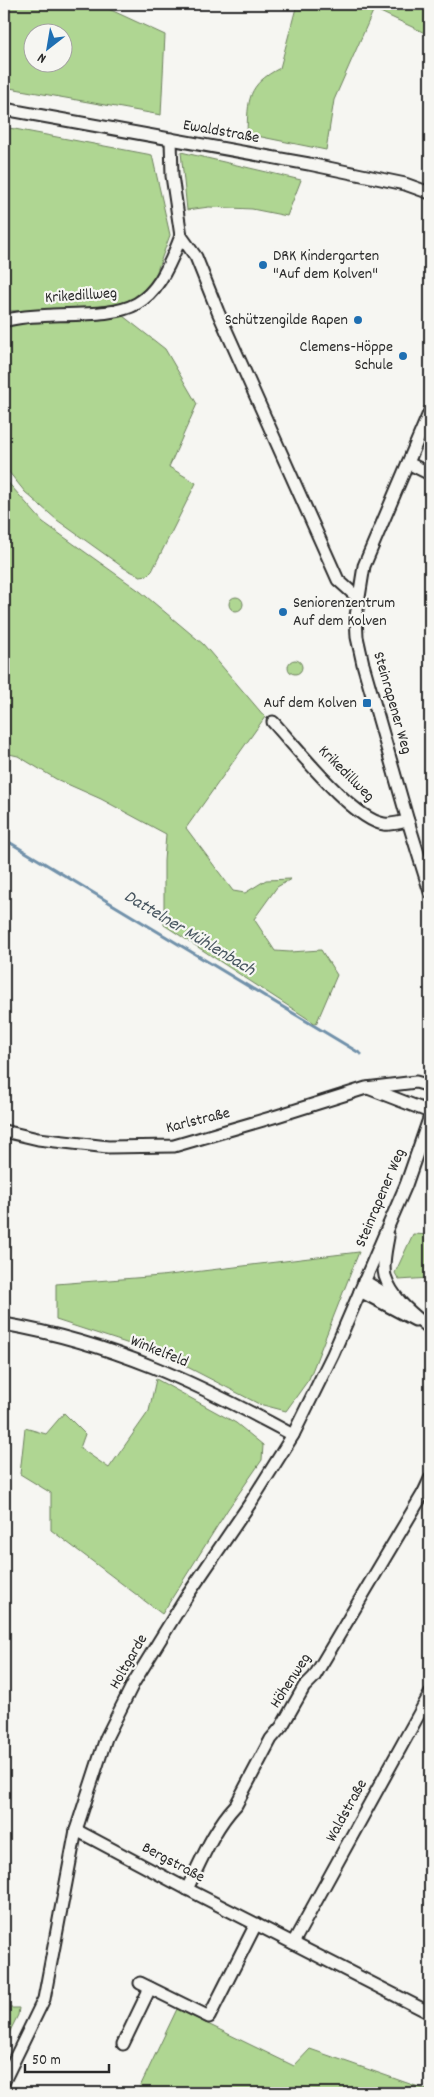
<svg xmlns="http://www.w3.org/2000/svg" width="434" height="2097" font-family="Dekko,sans-serif">
  <style>
    .green { fill: #afd692; stroke: #6d805e; fill-rule: evenodd }
    .lines { fill: none; stroke-linecap: round; stroke-linejoin: round }
    .stream { stroke: #7191aa; stroke-width: 3 }
    .minor-casing { stroke: #2b2b2b; stroke-width: 15 }
    .minor { stroke: #f6f6f2; stroke-width: 11 }
    .poi-dot { fill: #1f6fb2; stroke: #f6f6f2; stroke-width: 2 }
    .labels { text-anchor: middle; dominant-baseline: central; stroke-width: 4.5; stroke-linejoin: round; paint-order: stroke }
    .street-label { font-size: 16px; fill: #2b2b2b; stroke: #f6f6f2 }
    .poi-label { font-size: 16px; fill: #2b2b2b; stroke: #f6f6f2; text-anchor: end }
    .water-label { font-size: 18px; font-style: italic; fill: #485660; stroke: #f6f6f2 }
  </style>
  <rect width="100%" height="100%" fill="#f6f6f2"/>
  <filter id="ink" filterUnits="userSpaceOnUse"><feTurbulence type="fractalNoise" baseFrequency=".02" numOctaves="2"/><feDisplacementMap in="SourceGraphic" scale="10" xChannelSelector="R" yChannelSelector="G"/><feConvolveMatrix kernelMatrix="1 2 1 2 8 2 1 2 1" color-interpolation-filters="sRGB"/></filter>
  <g filter="url(#ink)">
    <g class="green">
      <path d="M 4,4 L 98,4 L 165,35 L 161,115 L 4,87 ZM 62,32 L 62,62 L 32,62 L 32,32 Z"/>
      <path d="M 297,4 L 430,4 L 430,38 L 427,34 L 374,9 L 334,100 L 326,150 L 247,134 C 248,99 247,85 280,68 Z"/>
      <polygon points="4,127 152,155 170,235 153,282 122,308 4,311"/>
      <polygon points="181,152 301,180 287,216 252,209 209,207 187,210"/>
      <polygon points="123,316 165,349 197,404 169,467 196,483 152,571 148,575 140,576 124,568 57,520 25,492 4,466 4,323"/>
      <polygon points="4,478 43,522 141,592 203,644 265,717 186,828 233,891 245,893 266,880 291,879 277,887 254,919 275,951 290,952 321,950 337,975 316,1024 164,925 164,861 166,834 101,799 56,779 18,756 5,753 4,759"/>
      <circle cx="236" cy="604" r="7"/>
      <circle cx="295" cy="667" r="7"/>
      <polygon points="413,1234 430,1235 430,1278 399,1280 395,1273"/>
      <polygon points="359,1252 309,1379 286,1411 259,1404 166,1356 56,1320 56,1284 161,1276"/>
      <polygon points="156,1379 236,1423 263,1445 262,1460 228,1509 162,1614 51,1530 51,1493 20,1474 25,1428 46,1434 64,1413 85,1434 80,1448 109,1468 149,1411"/>
      <polygon points="4,2008 19,2008 18,2015 4,2043"/>
      <polygon points="177,2009 294,2066 310,2049 430,2091 430,2093 137,2093"/>
    </g>
    <g class="lines">
      <polyline class="stream" points="4,839 361,1054"/>
      <defs>
        <g id="minor">
          <polyline points="4,109 309,164 405,184 430,193"/>
          <polyline points="171,139 172,176 181,236 196,257 218,312 338,580 358,598"/>
          <path d="M 4,321 C 19,316 37,316 53,315 C 132,313 151,315 181,236"/>
          <polyline points="430,411 364,566 356,616 357,637 363,664 408,821 430,892"/>
          <polyline points="408,463 430,474"/>
          <path d="M 273,722 C 296,747 353,820 384,824 C 391,825 401,822 408,821"/>
          <polyline points="368,1088 430,1112"/>
          <polyline points="4,1131 38,1139 108,1147 174,1146 277,1116 366,1088 416,1082 430,1086"/>
          <path d="M 388,1237 C 386,1249 382,1264 385,1276 C 392,1298 410,1312 427,1326"/>
          <polyline points="364,1281 399,1302"/>
          <polyline points="360,1291 415,1320"/>
          <path d="M 4,1324 C 113,1343 197,1383 293,1435"/>
          <polyline points="424,1492 430,1479"/>
          <polyline points="76,1830 187,1889 430,2013"/>
          <path d="M 187,1889 C 201,1861 214,1828 236,1805 L 271,1739 L 282,1726 L 304,1687 L 314,1677 L 424,1492 L 430,1496"/>
          <polyline points="293,1943 430,1694"/>
          <polyline points="140,1983 209,2017 256,1924"/>
          <polyline points="123,2044 150,1988"/>
          <polyline points="4,2081 44,1999 76,1830 106,1738 134,1682 187,1596 251,1502 293,1435 333,1354 406,1185 430,1116"/>
        </g>
      </defs>
      <use href="#minor" class="minor-casing"/>
      <use href="#minor" class="minor"/>
    </g>
  </g>
  <g class="poi-dot">
    <circle cx="263" cy="265" r="5"/>
    <circle cx="358" cy="320" r="5"/>
    <circle cx="403" cy="356" r="5"/>
    <circle cx="283" cy="612" r="5"/>
    <rect x="362" y="698" width="10" height="10" rx="2.5"/>
  </g>
  <g class="labels">
    <g class="street-label">
      <text transform="translate(221 132) rotate(10)">Ewaldstraße</text>
      <text transform="translate(81 296) rotate(-4)">Krikedillweg</text>
      <text transform="translate(392 703) rotate(74)">Steinrapener Weg</text>
      <text transform="translate(346 774) rotate(45)">Krikedillweg</text>
      <text transform="translate(198 1121) rotate(-14)">Karlstraße</text>
      <text transform="translate(381 1198) rotate(-67)">Steinrapener Weg</text>
      <text transform="translate(159 1352) rotate(22)">Winkelfeld</text>
      <text transform="translate(129 1662) rotate(-60)">Holtgarde</text>
      <text transform="translate(291 1681) rotate(-57)">Höhenweg</text>
      <text transform="translate(347 1811) rotate(-61)">Waldstraße</text>
      <text transform="translate(173 1863) rotate(28)">Bergstraße</text>
    </g>
    <g class="poi-label">
      <text x="273" y="256" text-anchor="start">DRK Kindergarten<tspan x="273" dy="18">"Auf dem Kolven"</tspan></text>
      <text x="348" y="320">Schützengilde Rapen</text>
      <text x="393" y="347">Clemens-Höppe<tspan x="393" dy="18">Schule</tspan></text>
      <text x="293" y="603" text-anchor="start">Seniorenzentrum<tspan x="293" dy="18">Auf dem Kolven</tspan></text>
      <text x="357" y="703">Auf dem Kolven</text>
    </g>
    <g class="water-label">
      <text transform="translate(189 934) rotate(31)">Dattelner Mühlenbach</text>
    </g>
  </g>
  <rect width="434" height="2097" fill="none" stroke="#f6f6f2" stroke-width="20"/>
  <rect x="10" y="10" width="414" height="2077" fill="none" stroke="#2b2b2b" stroke-width="2" filter="url(#ink)"/>
  <g transform="translate(48 48) rotate(211)"><circle r="24" fill="#f6f6f2" stroke="#a5a5a2"/>
  <path d="M0-4L9 19L0 12L-9 19Z" fill="#1f6fb2"/>
  <text y="-8" font-size="14" font-weight="bold" text-anchor="middle" fill="#2b2b2b">N</text>
  </g>
  <path d="M25 2064v8h84v-8" fill="none" stroke="#2b2b2b" stroke-width="2.5"/>
  <text x="32" y="2064" font-size="15" fill="#2b2b2b" stroke="#f6f6f2" stroke-width="4" paint-order="stroke">50 m</text>
</svg>
